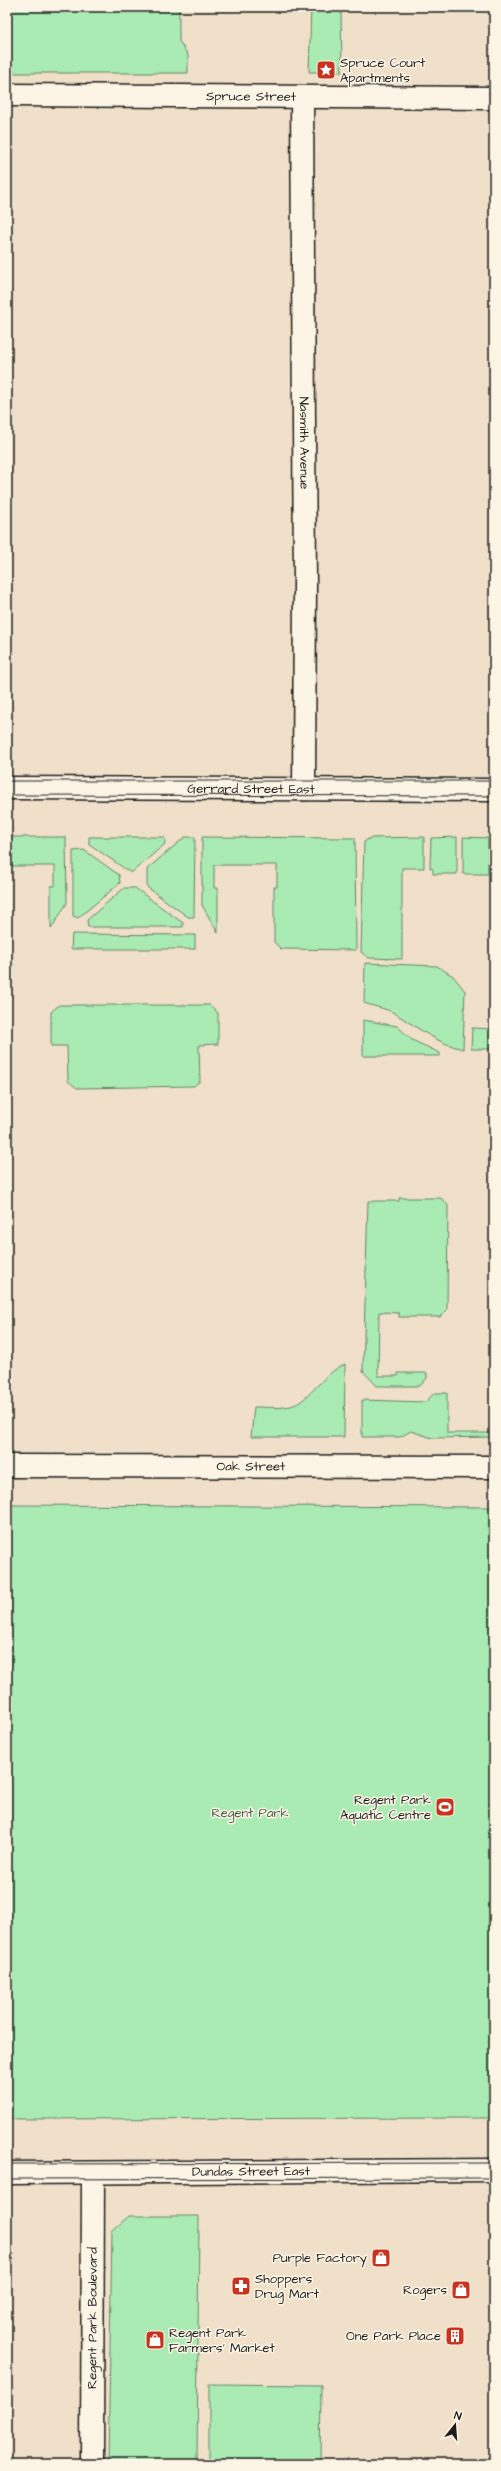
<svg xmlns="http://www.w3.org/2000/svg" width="501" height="2471" font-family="'Architects Daughter',sans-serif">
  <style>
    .green { fill: #aaebb4; stroke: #638468 }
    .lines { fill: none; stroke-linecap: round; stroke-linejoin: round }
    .minor-casing { stroke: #1c1c1c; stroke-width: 25 }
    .major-casing { stroke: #1c1c1c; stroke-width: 25 }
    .minor { stroke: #fcf5e5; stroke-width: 22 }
    .major { stroke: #fcf5e5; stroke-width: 22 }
    .tram { stroke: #1c1c1c; stroke-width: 1 }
    .labels { text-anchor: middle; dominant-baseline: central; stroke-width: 3; stroke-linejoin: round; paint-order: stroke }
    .poi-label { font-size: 13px; fill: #1c1c1c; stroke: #fcf5e5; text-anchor: end }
    .street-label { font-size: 13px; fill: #1c1c1c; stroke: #fcf5e5 }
    .park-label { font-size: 13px; fill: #475a4a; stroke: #fcf5e5 }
  </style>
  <rect width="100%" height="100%" fill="#f1e0c9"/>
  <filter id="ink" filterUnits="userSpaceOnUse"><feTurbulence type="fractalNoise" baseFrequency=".025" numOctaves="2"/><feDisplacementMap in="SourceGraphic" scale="8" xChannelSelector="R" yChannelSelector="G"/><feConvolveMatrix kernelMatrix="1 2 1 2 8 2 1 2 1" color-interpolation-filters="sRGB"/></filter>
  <g filter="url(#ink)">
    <g class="green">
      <polygon points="7,7 179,7 179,41 188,55 188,73 7,73"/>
      <polygon points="311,7 341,7 342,72 309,72"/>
      <polygon points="7,837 66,837 67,903 51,929 51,886 55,886 55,866 7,866"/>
      <polygon points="89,837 164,837 165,844 131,873 89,844"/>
      <polygon points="185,837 195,837 194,917 188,917 147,887 147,869"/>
      <polygon points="202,837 355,838 356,950 281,949 274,942 274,887 277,887 277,865 214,865 214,888 218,888 218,933 202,905"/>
      <polygon points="424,837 424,868 402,868 402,959 369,958 361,952 364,842 370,838"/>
      <polygon points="457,837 457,874 433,874 433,869 430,868 431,838"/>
      <polygon points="463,837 488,838 488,874 463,874"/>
      <polygon points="84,850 119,875 120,883 78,918 73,916 73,851"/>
      <polygon points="124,888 135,888 183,923 183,927 88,927 87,920"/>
      <polygon points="72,934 195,935 195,949 71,949"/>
      <path d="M 365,963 L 437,966 L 453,976 L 465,991 L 463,1049 C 437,1043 421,1030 399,1016 C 390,1009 375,1007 364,1003 Z"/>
      <polygon points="59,1005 210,1005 218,1013 218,1044 199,1045 200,1081 194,1086 77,1088 68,1081 67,1046 51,1046 51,1012"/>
      <polygon points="363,1020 397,1026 412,1040 440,1053 440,1056 363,1056"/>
      <polygon points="472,1028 494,1029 494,1049 471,1049"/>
      <polygon points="399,1198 441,1198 448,1205 447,1310 440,1317 399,1317 399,1313 379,1312 378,1376 398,1376 398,1373 427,1373 427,1378 420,1386 377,1386 363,1371 368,1201 399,1201"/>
      <path d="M 345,1364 L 344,1437 L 251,1437 L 254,1407 C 267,1407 289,1410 300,1402 C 316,1390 326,1372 345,1364 Z"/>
      <polygon points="434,1393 447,1393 447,1433 494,1433 494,1437 432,1438 411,1431 400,1437 362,1437 362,1400 426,1402"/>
      <polygon points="7,1505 494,1507 494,2118 7,2119"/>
      <polygon points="129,2216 199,2216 197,2464 108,2464 112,2231"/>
      <polygon points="209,2384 321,2385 320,2464 209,2464"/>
    </g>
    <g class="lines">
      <defs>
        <g id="minor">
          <path id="s1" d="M 7,95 L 494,98"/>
          <path id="s2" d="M 302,98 L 305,584 L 304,789"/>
          <path id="s3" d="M 7,1466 L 494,1467"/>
          <path id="s4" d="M 7,2173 L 494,2170"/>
          <path id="s5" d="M 92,2464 L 93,2173"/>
        </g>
        <g id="major">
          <path id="s6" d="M 7,788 L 494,790"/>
        </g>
      </defs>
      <use href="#minor" class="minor-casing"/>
      <use href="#major" class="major-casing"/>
      <use href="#minor" class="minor"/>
      <use href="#major" class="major"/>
      <g class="tram">
        <polyline points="7,781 494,781"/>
        <polyline points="7,795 494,796"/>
        <polyline points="7,2164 494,2163"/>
        <polyline points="7,2179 494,2178"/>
      </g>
    </g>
  </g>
  <defs>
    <symbol id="sight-square" viewBox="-11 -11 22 22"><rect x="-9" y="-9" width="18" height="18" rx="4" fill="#c8321e" stroke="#fcf5e5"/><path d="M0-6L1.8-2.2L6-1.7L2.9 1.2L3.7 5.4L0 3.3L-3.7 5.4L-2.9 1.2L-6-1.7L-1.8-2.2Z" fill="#fff"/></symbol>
    <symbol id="stadium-square" viewBox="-11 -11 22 22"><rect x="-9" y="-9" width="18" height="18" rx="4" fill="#c8321e" stroke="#fcf5e5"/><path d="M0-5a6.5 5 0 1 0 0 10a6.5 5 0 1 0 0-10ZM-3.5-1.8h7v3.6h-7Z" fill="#fff"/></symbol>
    <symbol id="shop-square" viewBox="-11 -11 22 22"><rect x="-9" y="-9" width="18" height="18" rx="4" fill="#c8321e" stroke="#fcf5e5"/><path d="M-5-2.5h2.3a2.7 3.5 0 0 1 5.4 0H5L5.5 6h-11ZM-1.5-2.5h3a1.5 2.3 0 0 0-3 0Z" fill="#fff"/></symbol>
    <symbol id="pharmacy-square" viewBox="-11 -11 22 22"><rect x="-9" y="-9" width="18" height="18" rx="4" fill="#c8321e" stroke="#fcf5e5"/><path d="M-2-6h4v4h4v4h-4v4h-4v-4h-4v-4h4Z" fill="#fff"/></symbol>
    <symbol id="building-square" viewBox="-11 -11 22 22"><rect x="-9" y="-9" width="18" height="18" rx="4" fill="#c8321e" stroke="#fcf5e5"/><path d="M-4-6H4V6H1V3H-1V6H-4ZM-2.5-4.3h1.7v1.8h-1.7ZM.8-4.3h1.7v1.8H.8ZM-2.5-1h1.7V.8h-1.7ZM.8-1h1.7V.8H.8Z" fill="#fff"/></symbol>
  </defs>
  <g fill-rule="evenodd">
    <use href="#sight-square" x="315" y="59" width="22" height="22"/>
    <use href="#stadium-square" x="434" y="1796" width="22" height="22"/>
    <use href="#shop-square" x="370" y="2247" width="22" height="22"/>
    <use href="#pharmacy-square" x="230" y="2275" width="22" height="22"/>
    <use href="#shop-square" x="450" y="2279" width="22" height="22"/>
    <use href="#building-square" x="444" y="2325" width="22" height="22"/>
    <use href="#shop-square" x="144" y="2329" width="22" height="22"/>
  </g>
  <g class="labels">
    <g class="poi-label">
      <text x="340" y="63" text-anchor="start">Spruce Court<tspan x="340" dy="15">Apartments</tspan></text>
      <text x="431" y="1800">Regent Park<tspan x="431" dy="15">Aquatic Centre</tspan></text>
      <text x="367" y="2258">Purple Factory</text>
      <text x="255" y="2279" text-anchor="start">Shoppers<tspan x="255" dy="15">Drug Mart</tspan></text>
      <text x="447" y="2290">Rogers</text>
      <text x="169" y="2333" text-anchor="start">Regent Park<tspan x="169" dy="15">Farmers' Market</tspan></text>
      <text x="441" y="2336">One Park Place</text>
    </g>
    <g class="street-label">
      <text stroke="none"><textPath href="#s1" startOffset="244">Spruce Street</textPath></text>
      <text stroke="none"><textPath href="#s2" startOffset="345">Nasmith Avenue</textPath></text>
      <text stroke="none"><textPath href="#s6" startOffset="244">Gerrard Street East</textPath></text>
      <text stroke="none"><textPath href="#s3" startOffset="244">Oak Street</textPath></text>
      <text stroke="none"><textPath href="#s4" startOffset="244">Dundas Street East</textPath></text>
      <text stroke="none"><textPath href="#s5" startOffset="146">Regent Park Boulevard</textPath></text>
    </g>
    <g class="park-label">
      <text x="250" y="1813">Regent Park</text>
    </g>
  </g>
  <rect width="501" height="2471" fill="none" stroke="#fcf5e5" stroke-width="24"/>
  <rect x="12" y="12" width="477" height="2447" fill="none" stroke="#1c1c1c" stroke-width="1.5" filter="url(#ink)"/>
  <g transform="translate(455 2425) rotate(17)" stroke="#fcf5e5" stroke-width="3" paint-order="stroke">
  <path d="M0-3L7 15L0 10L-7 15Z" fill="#1c1c1c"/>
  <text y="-6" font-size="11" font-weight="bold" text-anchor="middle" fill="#1c1c1c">N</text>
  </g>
</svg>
